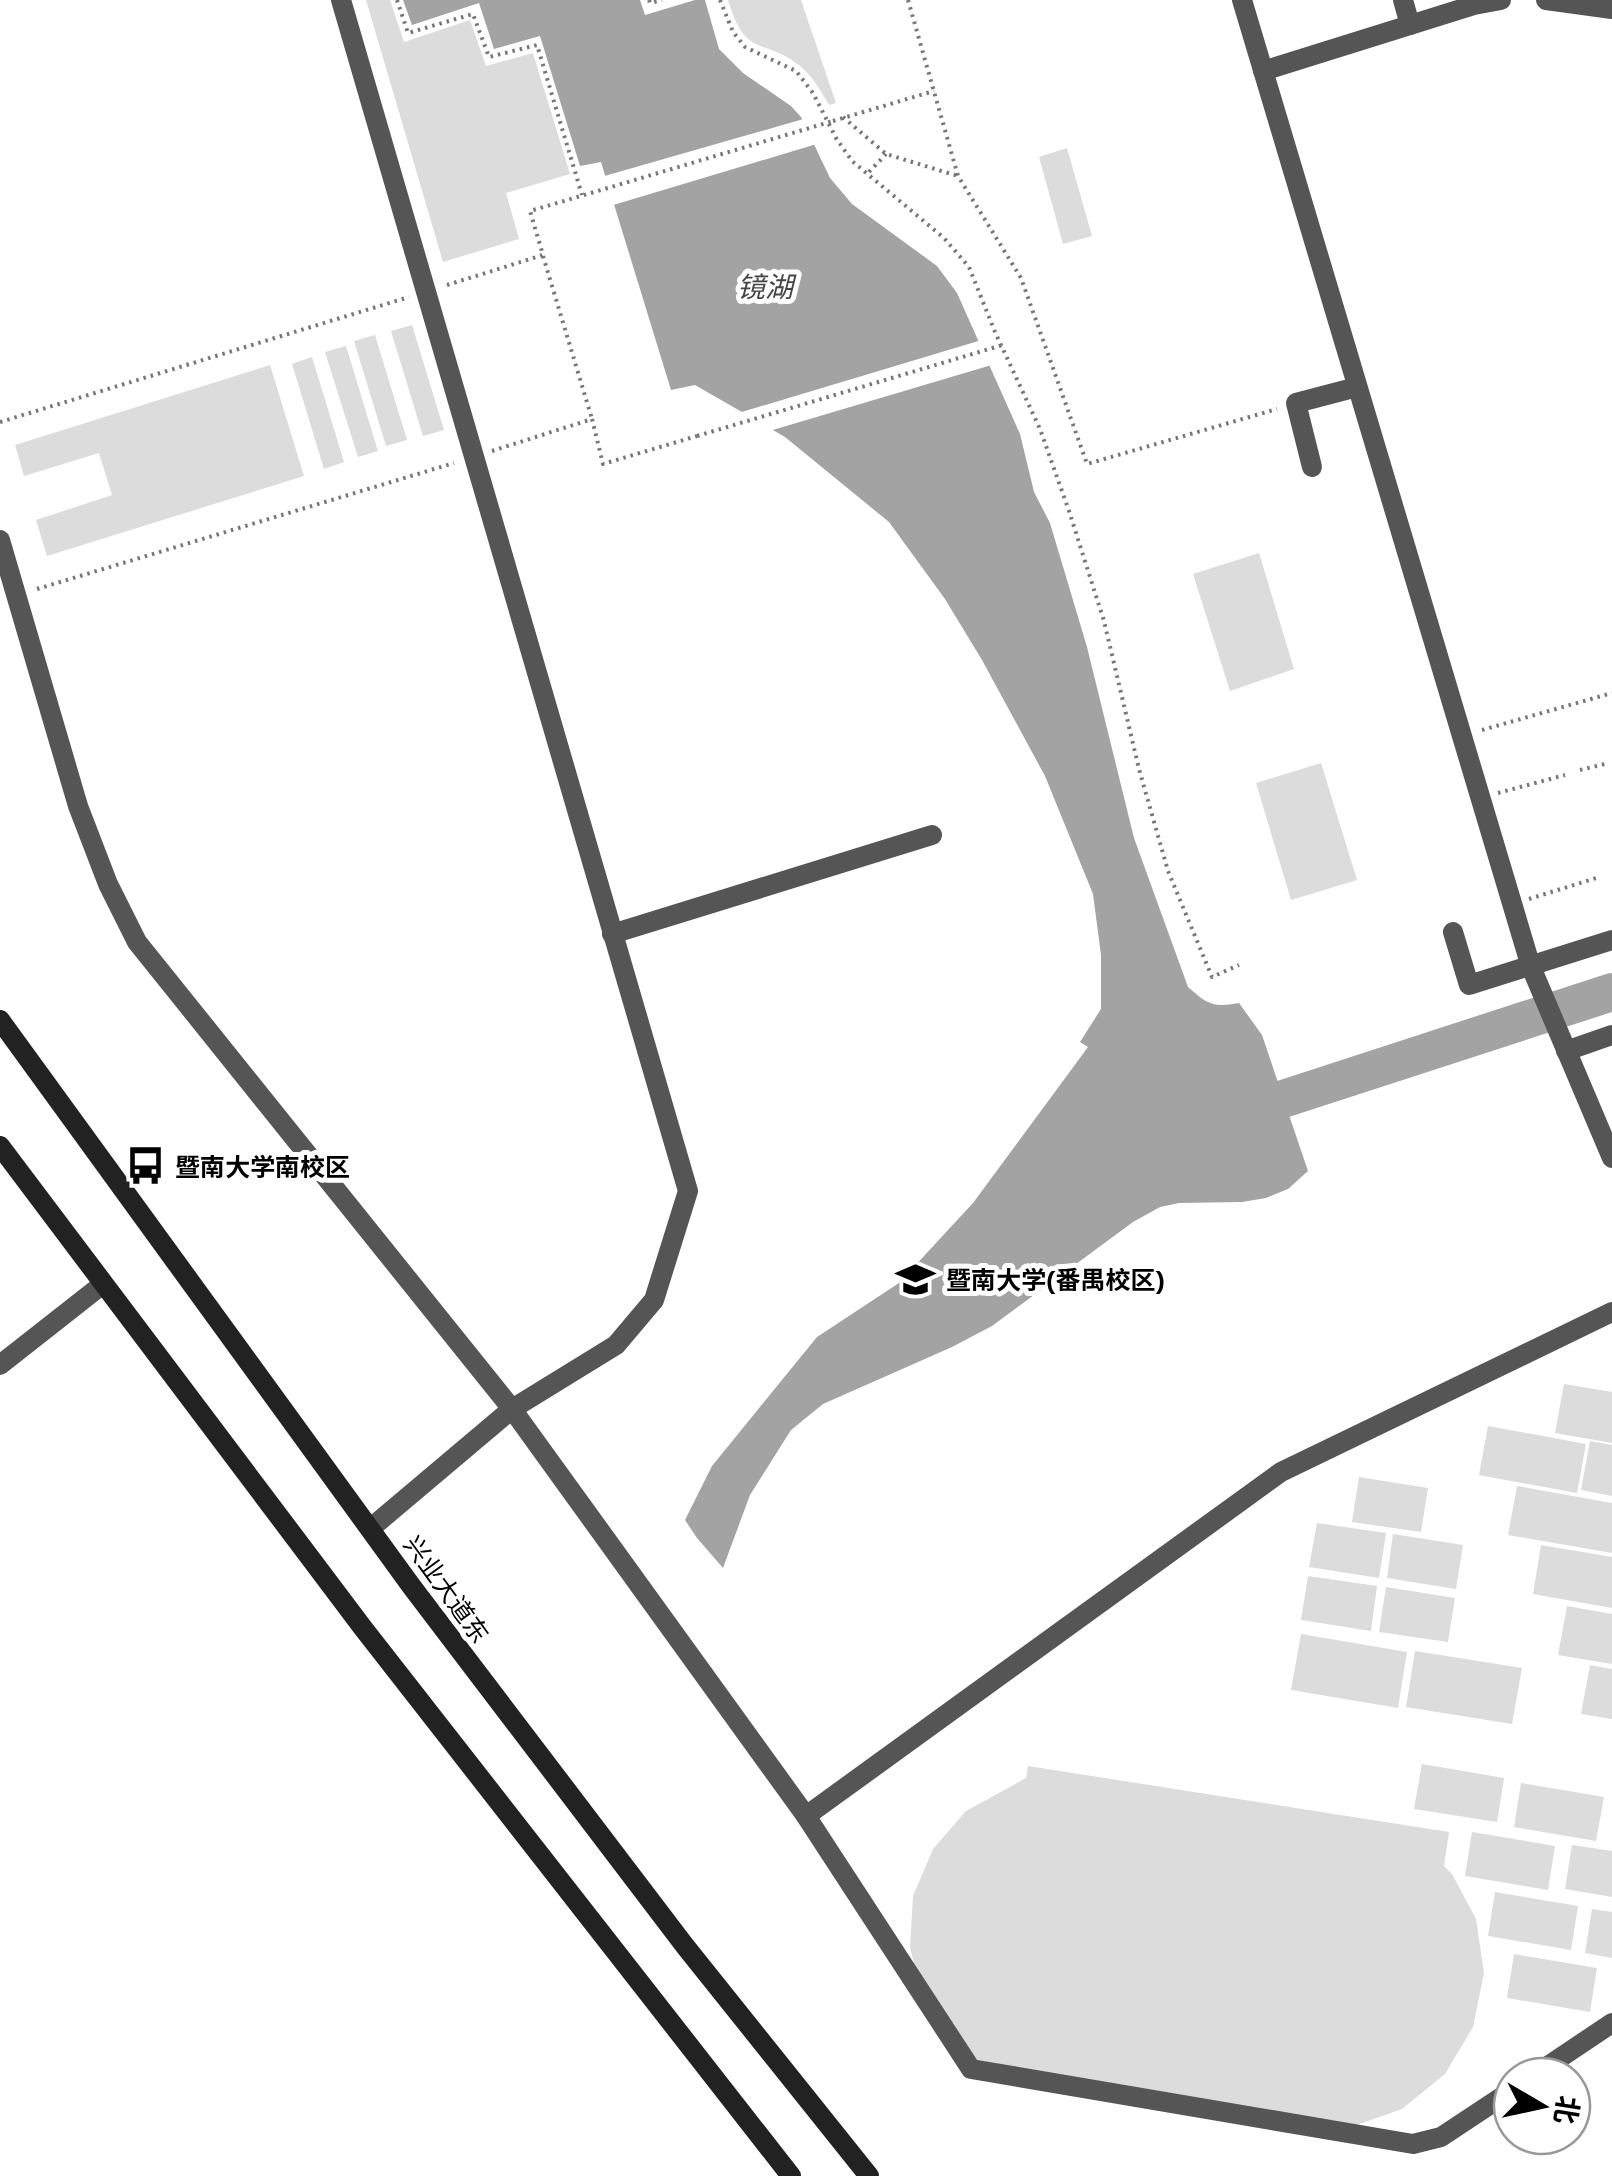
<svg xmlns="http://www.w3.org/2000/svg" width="1612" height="2176" font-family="'Golos Text','Noto Sans SC',sans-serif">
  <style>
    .green { fill: #dcdcdc }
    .water { fill: #a3a3a3 }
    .pier { fill: #fff }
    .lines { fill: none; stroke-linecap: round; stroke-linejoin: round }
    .river { stroke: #a3a3a3; stroke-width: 38 }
    .path { stroke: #777; stroke-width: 4; stroke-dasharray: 2.5 5; stroke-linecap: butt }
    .minor { stroke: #555; stroke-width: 20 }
    .tertiary { stroke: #555; stroke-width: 20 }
    .secondary { stroke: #222; stroke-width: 20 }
    .path-bridge { stroke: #777; stroke-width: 4; stroke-dasharray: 2.5 5; stroke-linecap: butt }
    .labels { text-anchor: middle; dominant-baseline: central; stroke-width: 10; stroke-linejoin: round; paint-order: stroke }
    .poi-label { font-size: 25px; font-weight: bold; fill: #000; stroke: #fff; text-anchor: start }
    .street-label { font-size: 25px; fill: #000; stroke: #fff }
    .water-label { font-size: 28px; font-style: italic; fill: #444; stroke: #fff }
  </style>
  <rect width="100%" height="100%" fill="#fff"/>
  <g class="green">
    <polygon points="366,0 390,0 404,42 470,20 486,66 533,53 570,174 506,193 519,239 443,262"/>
    <path d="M 728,0 L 801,0 L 836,103 L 829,105 C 821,91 813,77 800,66 C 762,36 746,60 728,0 Z"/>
    <polygon points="1067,148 1092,236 1063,244 1039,157"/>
    <polygon points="412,325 444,430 423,436 391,331"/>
    <polygon points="375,335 407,440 386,446 354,341"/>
    <polygon points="346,346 378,451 358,457 325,352"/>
    <polygon points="312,357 344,462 324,469 292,364"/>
    <polygon points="270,365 304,476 47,556 36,520 112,495 99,453 24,476 15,445"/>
    <polygon points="1259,553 1294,669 1230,691 1193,574"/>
    <polygon points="1321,763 1357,880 1291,900 1256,783"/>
    <polygon points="1564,1384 1612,1392 1612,1443 1555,1433"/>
    <polygon points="1488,1426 1586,1444 1577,1493 1479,1475"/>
    <polygon points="1590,1441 1612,1445 1612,1496 1581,1490"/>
    <polygon points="1359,1477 1428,1488 1421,1532 1352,1522"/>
    <polygon points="1517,1486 1612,1503 1612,1553 1508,1535"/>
    <polygon points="1317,1523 1386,1533 1379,1578 1309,1567"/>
    <polygon points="1393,1534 1463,1545 1456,1589 1387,1578"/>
    <polygon points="1541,1545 1612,1557 1612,1608 1533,1594"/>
    <polygon points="1308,1576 1377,1586 1371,1631 1301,1620"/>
    <polygon points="1386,1587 1455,1598 1448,1642 1379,1632"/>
    <polygon points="1567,1606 1612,1614 1612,1664 1558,1655"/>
    <polygon points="1301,1634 1407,1652 1398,1708 1291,1690"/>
    <polygon points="1415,1651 1522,1668 1512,1724 1406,1707"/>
    <polygon points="1590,1665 1612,1669 1612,1719 1581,1714"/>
    <polygon points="1422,1764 1504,1778 1497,1822 1414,1809"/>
    <polygon points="1028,1766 1449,1832 1444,1866 1452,1874 1476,1919 1484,1973 1473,2027 1445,2074 1402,2109 1351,2127 989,2071 950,2039 922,1997 910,1947 913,1896 933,1849 966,1811 1026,1778"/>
    <polygon points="1521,1783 1604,1797 1596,1841 1514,1827"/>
    <polygon points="1472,1832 1555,1846 1548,1890 1465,1876"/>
    <polygon points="1572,1845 1612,1851 1612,1897 1565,1889"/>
    <polygon points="1495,1892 1578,1906 1571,1950 1488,1936"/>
    <polygon points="1592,1909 1612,1912 1612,1958 1585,1953"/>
    <polygon points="1514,1954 1597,1968 1590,2012 1507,1998"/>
  </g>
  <path class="water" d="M 403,0 L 640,0 L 645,15 L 695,0 L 705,0 L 719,49 L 743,73 L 791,106 L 801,117 L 830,178 L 852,204 L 937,266 L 957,293 L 1020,434 L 1034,492 L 1050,523 L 1087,647 L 1134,838 L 1188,987 C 1207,1004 1213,1008 1239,1003 L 1262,1035 L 1308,1171 L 1288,1189 L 1266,1198 L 1242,1202 L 1179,1203 L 1160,1207 L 1133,1222 L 992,1326 L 952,1347 L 823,1404 L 791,1430 L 750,1495 L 723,1568 L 697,1538 L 685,1520 L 712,1466 L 817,1337 L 899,1283 L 973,1203 L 1088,1047 L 1080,1042 L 1101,1009 L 1101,955 L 1093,894 L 1045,776 L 982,660 L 945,599 L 889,522 L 785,437 L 695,385 L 671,390 L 601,162 L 580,166 L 540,36 L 494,49 L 479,3 L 412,25 Z"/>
  <g class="pier">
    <polygon points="807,118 820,143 610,206 601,177"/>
    <polygon points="985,339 995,364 766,432 735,414"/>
  </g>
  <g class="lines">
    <polyline class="river" points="1283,1099 1612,992"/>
    <g class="path">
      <polyline points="397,0 408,33 473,14 489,57 537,45 582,195"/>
      <polyline points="649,0 650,3 662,0"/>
      <polyline points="720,0 733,32 745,47 796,71 813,93 836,138 852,161 944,238 969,267 995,332 1040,429 1069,511 1104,621 1139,769 1168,871 1212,977 1239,965"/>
      <polyline points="908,0 958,176 1021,278 1087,464 1277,409"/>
      <polyline points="843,117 886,154 958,176"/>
      <polyline points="833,121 934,91"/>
      <polyline points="869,172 886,154"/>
      <polyline points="543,256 592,419"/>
      <polyline points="447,285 543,255 530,211 591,193"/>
      <polyline points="0,422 409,297"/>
      <polyline points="492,451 592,419 603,464 697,436"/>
      <polyline points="37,589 454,463"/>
      <polyline points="1482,730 1612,693"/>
      <polyline points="1580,770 1605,764"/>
      <polyline points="1498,793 1565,775"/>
      <polyline points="1529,899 1596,878"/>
    </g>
    <g class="minor">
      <polyline points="341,0 688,1191 654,1300 616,1345 512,1409"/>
      <polyline points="1242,0 1531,967 1612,1158"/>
      <polyline points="1403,0 1410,25"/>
      <polyline points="1546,0 1612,9"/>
      <polyline points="1263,71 1474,5 1501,0"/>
      <polyline points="1312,467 1296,403 1357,387"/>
      <polyline points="0,540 78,806 108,884 137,942 512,1409 806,1816 1281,1472 1612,1312"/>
      <polyline points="1453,932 1469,985 1612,940"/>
      <polyline points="612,934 932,835"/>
      <polyline points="1566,1051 1612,1035"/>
      <polyline points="0,1365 103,1284"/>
      <polyline points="806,1816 971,2069 1413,2144 1441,2137 1512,2090"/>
      <polyline points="1533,2076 1612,2023"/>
    </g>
    <polyline class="tertiary" points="371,1528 512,1409"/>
    <g class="secondary">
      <polyline points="0,1020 412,1587 685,1946 869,2176"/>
      <polyline points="0,1146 363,1628 791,2176"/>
    </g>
    <g class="path-bridge">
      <polyline points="591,193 833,121"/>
      <polyline points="697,436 1006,344"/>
    </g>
  </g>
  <defs>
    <symbol id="bus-bare" viewBox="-9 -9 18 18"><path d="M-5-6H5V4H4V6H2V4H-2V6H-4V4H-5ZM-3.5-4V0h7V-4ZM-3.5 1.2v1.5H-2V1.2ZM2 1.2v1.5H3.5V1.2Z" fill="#000" stroke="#fff" stroke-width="2.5" paint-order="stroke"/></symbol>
    <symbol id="university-bare" viewBox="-9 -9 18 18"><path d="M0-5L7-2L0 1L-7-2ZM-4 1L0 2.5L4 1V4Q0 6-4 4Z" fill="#000" stroke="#fff" stroke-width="2.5" paint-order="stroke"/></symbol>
  </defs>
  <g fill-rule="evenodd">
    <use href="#bus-bare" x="118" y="1138" width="55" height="55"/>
    <use href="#university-bare" x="888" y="1252" width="55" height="55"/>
  </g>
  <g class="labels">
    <g class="poi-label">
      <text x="175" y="1166">暨南大学南校区</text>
      <text x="946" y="1279">暨南大学(番禺校区)</text>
    </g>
    <g class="street-label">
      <text transform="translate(447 1589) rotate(54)">兴业大道东</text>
    </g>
    <g class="water-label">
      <text x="765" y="286">镜湖</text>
    </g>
  </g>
  <g transform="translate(1542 2106) rotate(99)"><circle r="48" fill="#ffffff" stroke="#999999" stroke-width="2.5"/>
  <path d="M0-8L18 38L0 25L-18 38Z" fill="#000000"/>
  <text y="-15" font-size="28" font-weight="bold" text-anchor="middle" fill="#000000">北</text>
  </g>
</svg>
